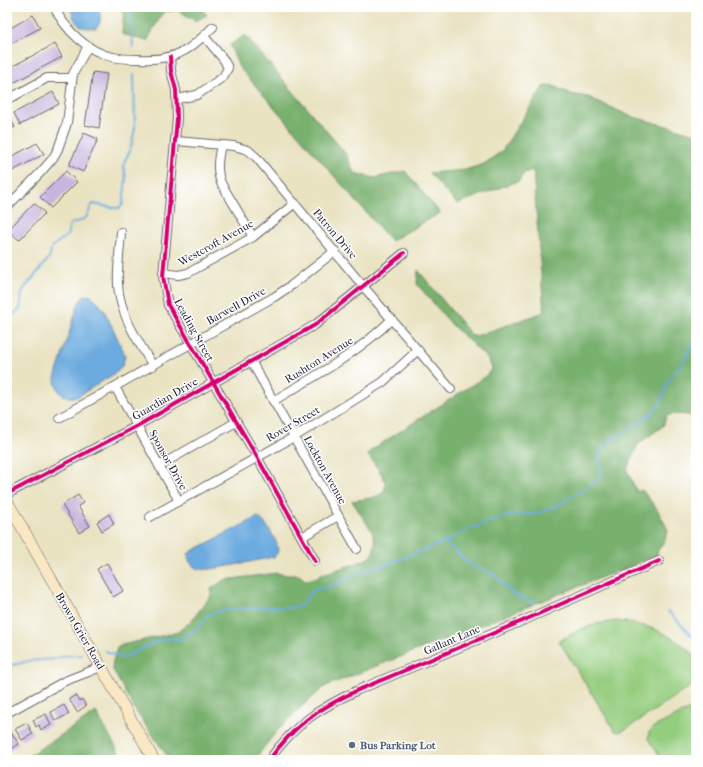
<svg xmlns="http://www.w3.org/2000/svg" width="703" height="767" font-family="'IM FELL French Canon',serif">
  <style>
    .green { fill: #95cd7f; stroke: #5c785d }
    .forest { fill: #78b06e; stroke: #4d6954 }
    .water { fill: #6cabdf; stroke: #47668d }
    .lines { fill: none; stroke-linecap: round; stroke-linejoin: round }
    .stream { stroke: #6cabdf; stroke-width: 2 }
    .building { fill: #c7b5df }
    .street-casing { stroke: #68666a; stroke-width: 10 }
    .secondary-casing { stroke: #68666a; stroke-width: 12 }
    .street { stroke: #fff; stroke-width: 8 }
    .secondary { stroke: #fae7c3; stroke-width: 11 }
    .cycleway-casing { stroke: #fff; stroke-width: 6 }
    .cycleway { stroke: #d6006c; stroke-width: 4 }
    .service-dot { fill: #5c6f8a; stroke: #fff; stroke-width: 1.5 }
    .labels { text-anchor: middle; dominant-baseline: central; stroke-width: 3; stroke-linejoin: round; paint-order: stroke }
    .street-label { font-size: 11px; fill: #22223b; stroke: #fff }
    .service-label { font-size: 11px; font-weight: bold; fill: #4e5e75; stroke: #fff; text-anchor: start }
  </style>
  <rect width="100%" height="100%" fill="#fff"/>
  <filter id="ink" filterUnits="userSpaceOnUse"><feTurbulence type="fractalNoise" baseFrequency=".025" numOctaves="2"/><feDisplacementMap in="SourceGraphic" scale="8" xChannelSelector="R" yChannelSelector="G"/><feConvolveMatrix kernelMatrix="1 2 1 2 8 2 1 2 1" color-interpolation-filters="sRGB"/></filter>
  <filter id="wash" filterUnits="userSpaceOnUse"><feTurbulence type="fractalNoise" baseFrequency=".012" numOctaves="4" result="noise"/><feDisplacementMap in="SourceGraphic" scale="16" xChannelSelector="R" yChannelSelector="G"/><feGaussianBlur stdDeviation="0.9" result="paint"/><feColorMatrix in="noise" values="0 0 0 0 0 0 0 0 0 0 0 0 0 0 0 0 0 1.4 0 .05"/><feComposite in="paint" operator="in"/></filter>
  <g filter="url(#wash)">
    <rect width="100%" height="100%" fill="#e9e3c2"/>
    <g class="green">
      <path d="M 617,621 C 644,624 663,630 685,647 C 689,650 694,654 696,658 C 698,663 696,677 696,683 L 626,729 L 619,732 L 615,731 L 559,641 L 579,630 L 596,624 Z"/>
      <polygon points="696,706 696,760 663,760 648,739 649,732 654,727"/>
    </g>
    <g class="forest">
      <polygon points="124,7 200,7 207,15 195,21 178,10 163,12 147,41 122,34"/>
      <polygon points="245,35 346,154 354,173 375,178 405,171 440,213 391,241 239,67 230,45"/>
      <path d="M 551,85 L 571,94 L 588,97 L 630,116 L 696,134 L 696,416 L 678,414 L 667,415 L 663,426 L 638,444 L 627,470 L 637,492 L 642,490 L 657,509 L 668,530 L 664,543 L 658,550 L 656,556 L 326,686 C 299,707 273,732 255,760 L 170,760 L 133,707 L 112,668 L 113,660 L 118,646 L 178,632 L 191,621 L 211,596 L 211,589 L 224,580 L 277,573 L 287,575 L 299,575 L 305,580 L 317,578 L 322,574 L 355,564 L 369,558 L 373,554 L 375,542 L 372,531 L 352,501 C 359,500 367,499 374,497 C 399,490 376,467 368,455 L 370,451 L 402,430 L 486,376 L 492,368 L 487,358 L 453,326 L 417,284 L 418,270 L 472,336 L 476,336 L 544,312 L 533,170 L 524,173 L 519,181 L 504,186 L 457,204 L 429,173 L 465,170 L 484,164 L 502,151 L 543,87 Z"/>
      <polygon points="96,712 123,760 23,760"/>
    </g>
    <g class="water">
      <path d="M 70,7 L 98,7 C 100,15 103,21 96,28 C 77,29 76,24 70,7 Z"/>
      <path d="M 85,295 L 91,296 L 95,299 L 104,310 L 123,350 L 125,357 L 122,366 L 117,372 L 77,397 C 64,399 55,391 55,378 L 79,302 Z"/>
      <path d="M 258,517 C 264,520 278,541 278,549 C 278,552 277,554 274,557 C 261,559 208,572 198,569 C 192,566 188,561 188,554 L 192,551 Z"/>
    </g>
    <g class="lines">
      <g class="stream">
        <polyline points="130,7 133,47"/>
        <path d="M 7,317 C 27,309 18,306 23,290 L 49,258 L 52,247 L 58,242 L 67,236 L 70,224 C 86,219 86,221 91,206 L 93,204 L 115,208 L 119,208 L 123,204 L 126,179 L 124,167 L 125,160 L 130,151 L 135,128 L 134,75"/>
        <polyline points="445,542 471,565 493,574 513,594 535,603"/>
        <polyline points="668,611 696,640"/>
        <polyline points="105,651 123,658 162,639 182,639 196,630 209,614 225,610 273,607 288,608 302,605 313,590 332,586 359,573 388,564 445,542 468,529 515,514 536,514 559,505 601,478 599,457 603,446 651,414 660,404 668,381 684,361 690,347 696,343"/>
        <polyline points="7,665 13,665 28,661 54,659 65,656 82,655"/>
      </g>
    </g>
    <g id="blocks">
      <g class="building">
        <polygon points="33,15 40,28 8,45 7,30"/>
        <polygon points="55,44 62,57 13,83 7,71 7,69"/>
        <polygon points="93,72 107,74 99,128 85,125"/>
        <polygon points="53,92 59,104 20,125 14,113"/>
        <polygon points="7,115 8,115 15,127 7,131"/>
        <polygon points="84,133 98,139 83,172 69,165"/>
        <polygon points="37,143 44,154 7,174 7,159"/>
        <polygon points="66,171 77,182 51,208 40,197"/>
        <polygon points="34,203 45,213 19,240 8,230"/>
        <polygon points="78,495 83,503 78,506 90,526 79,533 62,505"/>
        <polygon points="109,514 114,524 102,531 97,522"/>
        <polygon points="107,563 123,591 113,597 97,569"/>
        <polygon points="76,695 80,701 82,699 86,706 77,712 69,699"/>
        <polygon points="64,705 69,714 55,721 51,712"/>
        <polygon points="46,714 51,725 41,730 39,725 36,727 33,720"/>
        <polygon points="27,723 33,734 22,740 15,729"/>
        <polygon points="11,732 19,744 7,752 7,734"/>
      </g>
    </g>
  </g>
  <g filter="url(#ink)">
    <use href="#blocks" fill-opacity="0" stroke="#68666a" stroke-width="1"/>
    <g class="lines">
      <defs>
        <g id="street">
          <path d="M 54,7 C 65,29 87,52 113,57 C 121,59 129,59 137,59 C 152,60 168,59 182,52 C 194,47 203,36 213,27"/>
          <polyline points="7,8 9,7"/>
          <polyline points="170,57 171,71 176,90 177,118 163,276 168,305 257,457 315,561"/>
          <polyline points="177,99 197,95 223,77 228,68 224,60 204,36"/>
          <polyline points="7,100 47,78 72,78"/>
          <polyline points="176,141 234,146 248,150 256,157 363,286 451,389"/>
          <path d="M 221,145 C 218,158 216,170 221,183 L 253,237"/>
          <polyline points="7,207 41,172 53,158 58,149 67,123 73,74 88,46"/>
          <path d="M 121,232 C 120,249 117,268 118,285 C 120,315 138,341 153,366"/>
          <polyline points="163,273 178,275 188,273 253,237 295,203"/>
          <polyline points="251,361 357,549"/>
          <polyline points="115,387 179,501"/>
          <path d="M 273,401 C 315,376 357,354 392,319"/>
          <polyline points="59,418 274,297 292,285 335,251"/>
          <polyline points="159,466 236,422"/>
          <polyline points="7,494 137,426 315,325 404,253"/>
          <polyline points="150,517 294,437 364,394 383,382 418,350"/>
          <polyline points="302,537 338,516"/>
          <polyline points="7,713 65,681 101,667"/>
          <path d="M 269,760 C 295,724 318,709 358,690 L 520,622 L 659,561"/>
        </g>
        <polyline id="secondary" points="7,501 154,760"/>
      </defs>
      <use href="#street" class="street-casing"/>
      <use href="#secondary" class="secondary-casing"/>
      <use href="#street" class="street"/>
      <use href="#secondary" class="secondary"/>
      <defs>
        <g id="cycleway">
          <polyline points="170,57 171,71 176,90 177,118 163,276 168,305 257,457 315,561"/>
          <polyline points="7,494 137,426 315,325 404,253"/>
          <path d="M 269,760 C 295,724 318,709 358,690 L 520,622 L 659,561"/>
        </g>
      </defs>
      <use href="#cycleway" class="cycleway-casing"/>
      <use href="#cycleway" class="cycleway"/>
    </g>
  </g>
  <circle class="service-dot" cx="352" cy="745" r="4"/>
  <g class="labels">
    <g class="street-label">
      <text transform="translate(335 234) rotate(50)">Patron Drive</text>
      <text transform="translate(216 243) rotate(-29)">Westcroft Avenue</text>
      <text transform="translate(236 306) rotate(-29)">Barwell Drive</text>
      <text transform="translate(194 330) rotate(61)">Leading Street</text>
      <text transform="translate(319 360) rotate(-32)">Rushton Avenue</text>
      <text transform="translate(165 399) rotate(-30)">Guardian Drive</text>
      <text transform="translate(293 424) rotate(-30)">Rover Street</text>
      <text transform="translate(168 460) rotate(61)">Sponsor Drive</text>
      <text transform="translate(325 470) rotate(61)">Lockton Avenue</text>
      <text transform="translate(80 631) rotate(60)">Brown Grier Road</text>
      <text transform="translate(452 640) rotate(-23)">Gallant Lane</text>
    </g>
    <g class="service-label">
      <text x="360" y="745">Bus Parking Lot</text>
    </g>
  </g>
  <rect width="703" height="767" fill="none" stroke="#fff" stroke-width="24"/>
</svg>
